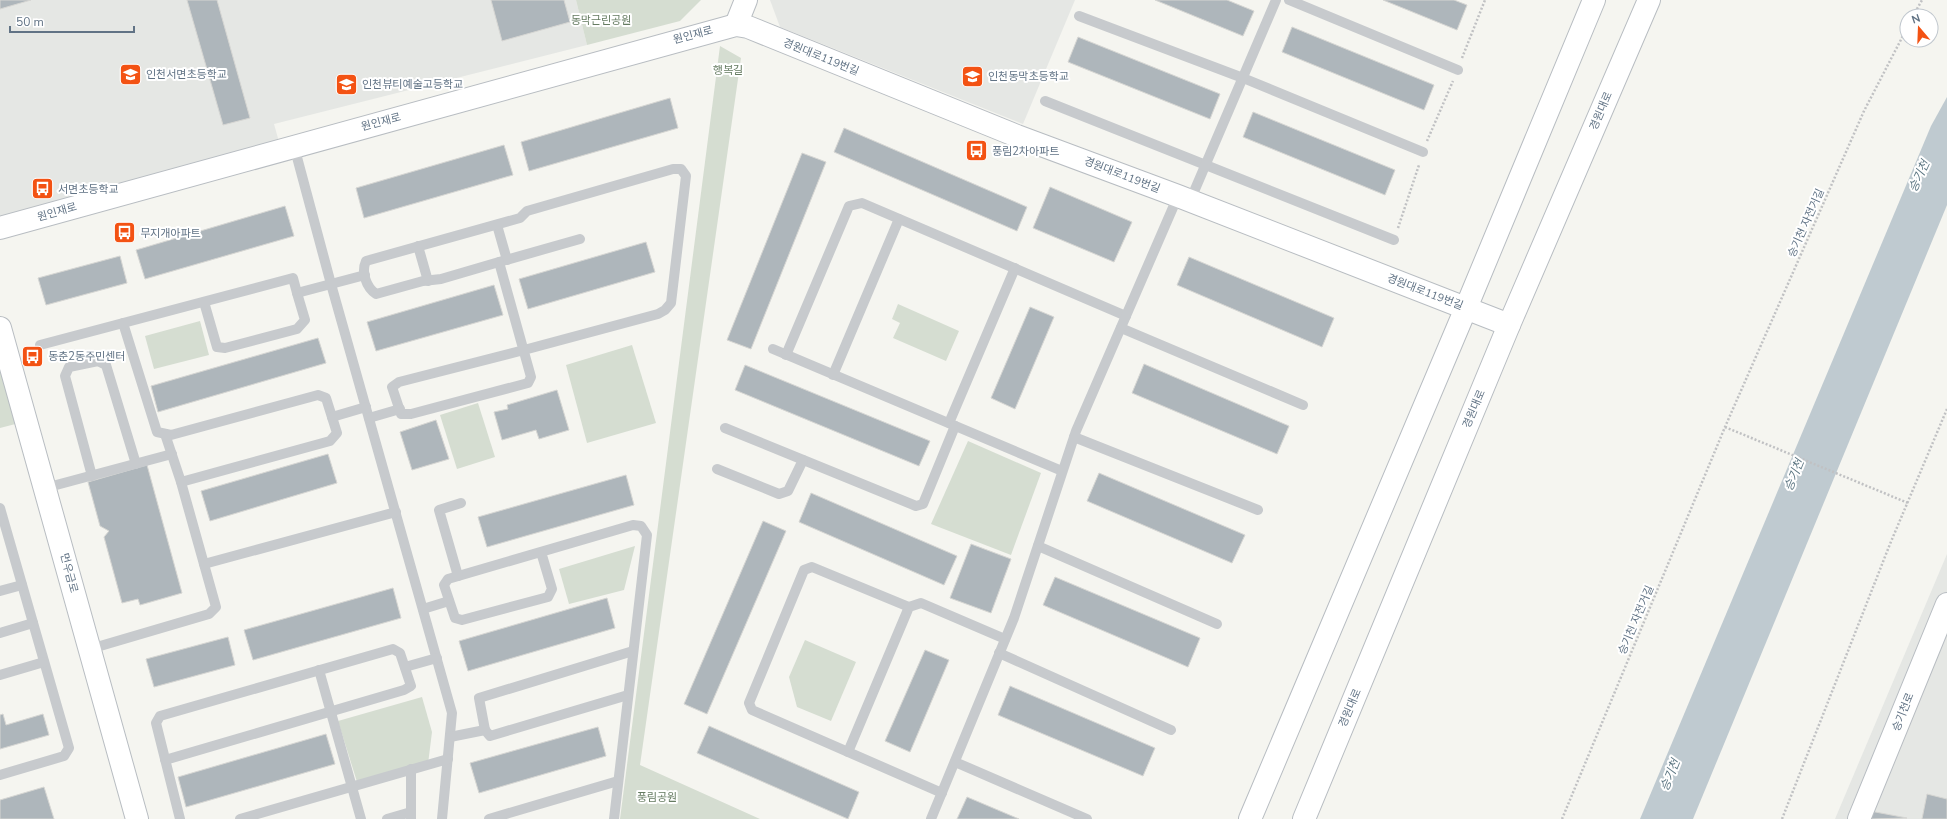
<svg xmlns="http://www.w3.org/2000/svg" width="1947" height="819" font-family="'Nunito Sans','Noto Sans KR',sans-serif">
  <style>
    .built { fill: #e5e7e4 }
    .green { fill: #d5ddd1 }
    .water { fill: #bfcad0 }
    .building { fill: #aeb6bb; stroke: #d6d6d3 }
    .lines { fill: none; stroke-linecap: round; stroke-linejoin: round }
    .secondary-casing { stroke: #b8bdc2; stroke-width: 24 }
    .path { stroke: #c0c1c3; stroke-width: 2.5; stroke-dasharray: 2 2; stroke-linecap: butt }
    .lane { stroke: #c7cacd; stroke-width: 10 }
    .secondary { stroke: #fff; stroke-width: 22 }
    .labels { text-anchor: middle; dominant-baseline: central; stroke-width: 4; stroke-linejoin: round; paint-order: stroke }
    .park-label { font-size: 11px; fill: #657b61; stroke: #fff }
    .street-label { font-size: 11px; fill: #617385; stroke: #fff }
    .poi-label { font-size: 11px; fill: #617385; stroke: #fff; text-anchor: start }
    .water-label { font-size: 12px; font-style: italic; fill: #5c7682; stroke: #fff }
  </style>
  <rect width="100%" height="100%" fill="#f5f5f0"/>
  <g class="built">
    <polygon points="0,0 576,0 587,45 274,124 281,149 0,228"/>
    <polygon points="770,0 1075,0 1023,124 780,27"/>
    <polygon points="1947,554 1947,819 1835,819"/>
  </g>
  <g class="green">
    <polygon points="576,0 701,0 680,21 587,45"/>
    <polygon points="720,46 741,58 640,765 760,819 620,819"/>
    <polygon points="898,304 959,331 946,361 893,338 900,323 892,319"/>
    <polygon points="200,321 209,355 154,369 145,336"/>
    <polygon points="0,337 27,421 0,428"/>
    <polygon points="632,345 656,423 587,443 566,365"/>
    <polygon points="478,403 495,457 457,469 440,415"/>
    <polygon points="968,441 1041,473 1011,555 931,524"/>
    <polygon points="635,546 624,590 569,604 559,569"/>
    <polygon points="805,640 856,662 831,721 797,707 789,677"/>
    <polygon points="422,697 432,732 428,764 358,785 338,721"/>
  </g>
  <polygon class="water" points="1947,97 1947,205 1693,819 1640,819 1931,126"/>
  <g class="building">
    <polygon points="0,0 31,0 0,9"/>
    <polygon points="187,0 217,0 250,118 223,125"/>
    <polygon points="491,0 564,0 570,22 502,41"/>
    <polygon points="1155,0 1227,0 1254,11 1243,36"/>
    <polygon points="1383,0 1454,0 1467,5 1457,30"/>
    <polygon points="1292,27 1434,85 1424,110 1282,52"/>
    <polygon points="1078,37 1220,94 1210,119 1068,62"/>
    <polygon points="670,98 678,128 529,171 521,142"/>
    <polygon points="1253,112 1395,170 1385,195 1243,137"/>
    <polygon points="844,128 1027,207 1017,231 834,152"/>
    <polygon points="504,145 513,175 364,218 356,188"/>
    <polygon points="802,153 826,162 751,349 727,340"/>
    <polygon points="1050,187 1132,222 1114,262 1033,228"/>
    <polygon points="285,206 294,236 145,279 136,250"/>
    <polygon points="646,242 655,272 528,309 519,279"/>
    <polygon points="120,256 127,283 46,305 38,278"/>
    <polygon points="1189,257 1334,318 1322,347 1177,285"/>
    <polygon points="494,285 503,315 376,351 367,322"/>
    <polygon points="1030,307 1054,317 1015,409 991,398"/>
    <polygon points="318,338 326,363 158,412 151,386"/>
    <polygon points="1144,364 1289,426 1277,454 1132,393"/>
    <polygon points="745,365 930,441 919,466 735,390"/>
    <polygon points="557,390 569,430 539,439 536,430 502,440 494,412 508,409 507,405"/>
    <polygon points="436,420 449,459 412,470 400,432"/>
    <polygon points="328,454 337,483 210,521 201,491"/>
    <polygon points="147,465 182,593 140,605 138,599 122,603 104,537 109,531 100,526 88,482"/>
    <polygon points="1099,473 1245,535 1232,563 1087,501"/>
    <polygon points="626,475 634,505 487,547 478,517"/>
    <polygon points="811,493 957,556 944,585 799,522"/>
    <polygon points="763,521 786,531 707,714 684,704"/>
    <polygon points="971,544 1011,559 991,613 950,598"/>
    <polygon points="1055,577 1200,638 1188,667 1043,605"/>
    <polygon points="393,588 401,618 253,660 244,630"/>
    <polygon points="607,598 615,628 468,671 459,641"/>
    <polygon points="228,637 235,665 154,687 146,659"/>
    <polygon points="925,650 949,660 910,752 885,741"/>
    <polygon points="1010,686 1155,748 1143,776 998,715"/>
    <polygon points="3,714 6,725 43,714 49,735 0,749 0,715"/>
    <polygon points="709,726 859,792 848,819 697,753"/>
    <polygon points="598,727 606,756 479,793 470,763"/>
    <polygon points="326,734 335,764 186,807 178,777"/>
    <polygon points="44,787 54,819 0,819 0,800"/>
    <polygon points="1927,794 1947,799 1947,819 1922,819"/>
    <polygon points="967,797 1019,819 957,819"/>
    <polygon points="1870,811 1907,818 1869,819"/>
  </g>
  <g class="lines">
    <defs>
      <g id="secondary">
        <polyline points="736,25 746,0"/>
        <polyline points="0,228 736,25 748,27 1017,136 1178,196 1509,325"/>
        <polyline points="0,328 137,819"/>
        <polyline points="1250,819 1466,308 1594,0"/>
        <polyline points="1304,819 1509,325 1649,0"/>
        <polyline points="1859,819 1947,604"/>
      </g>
    </defs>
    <use href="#secondary" class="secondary-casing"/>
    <g class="path">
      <polyline points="1913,16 1922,0"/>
      <polyline points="1462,58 1485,0"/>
      <polyline points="1427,141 1453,81"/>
      <polyline points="1398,228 1419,165"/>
      <polyline points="1725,427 1908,503"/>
      <polyline points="1562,819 1725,427 1864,111 1907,28"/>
      <polyline points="1782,819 1890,544 1947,409"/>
    </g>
    <g class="lane">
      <polyline points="1289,0 1458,70"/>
      <polyline points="1079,16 1243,78 1423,152"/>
      <polyline points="1045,101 1394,240"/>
      <polyline points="294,146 331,284 452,713 442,819"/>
      <polyline points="1190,201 1276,0"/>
      <polyline points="497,225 507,260"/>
      <polyline points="418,246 428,281"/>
      <polyline points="499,262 580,239"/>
      <polyline points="204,302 217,347 225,348 297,329 305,320 297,293"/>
      <polyline points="123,323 157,432 171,435 318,395 326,398 337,433 330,441 181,482"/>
      <polyline points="1121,328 1303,405"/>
      <polyline points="40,345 293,278 297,293 365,275"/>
      <polyline points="773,349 1062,471"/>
      <path d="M 524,350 L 658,314 L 665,310 L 671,303 L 686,176 L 681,169 L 673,169 L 527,211 L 520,218 L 366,261 C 361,272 366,287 376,294 L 423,281 L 441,279 L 499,262 L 531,377 L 528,383 L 411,414 L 401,414 L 392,387 L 399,382 L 524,350"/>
      <polyline points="786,355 849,206 862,203 1126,316"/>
      <polyline points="833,375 899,219"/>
      <polyline points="332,417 366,407"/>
      <polyline points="369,418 400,409"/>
      <polyline points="949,423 1015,268"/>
      <polyline points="725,428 916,506 923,504 955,426"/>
      <polyline points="1074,437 1258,510"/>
      <polyline points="717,469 779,494 788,491 803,460"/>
      <polyline points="92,476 65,376 69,367 98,361 106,365 136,464"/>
      <polyline points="45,488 172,454"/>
      <polyline points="0,508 69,748 64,756 0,775"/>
      <polyline points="1038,546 1217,624"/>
      <polyline points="541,552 552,589 548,597 462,620 455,618 444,585 448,579 633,525 641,526 647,535 614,819"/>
      <polyline points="204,564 396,512"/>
      <polyline points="458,576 439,510 461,503"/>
      <polyline points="0,591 22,585"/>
      <polyline points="909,607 812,567 804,570 749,703 752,710 942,793"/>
      <polyline points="423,609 449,601"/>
      <polyline points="0,633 33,623"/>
      <polyline points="90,649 209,614 216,607 181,482 165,434"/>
      <polyline points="999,653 1171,730"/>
      <polyline points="405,667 437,658"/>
      <polyline points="319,670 361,819"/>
      <polyline points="0,675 44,662"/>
      <polyline points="485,730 479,698 633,651"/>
      <polyline points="450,737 485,730 490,736 628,695"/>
      <polyline points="848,752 909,607 921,603 1005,639"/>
      <polyline points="165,760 404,690 411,686 400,653 393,649 160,716 156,723 180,819"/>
      <polyline points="955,762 1087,819"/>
      <polyline points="240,819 448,759"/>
      <polyline points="387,819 411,812"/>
      <polyline points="411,819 411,769"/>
      <polyline points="489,819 618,781"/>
      <polyline points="931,819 1014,618 1076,431 1178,196"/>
    </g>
    <use href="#secondary" class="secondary"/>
  </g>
  <defs>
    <symbol id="school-square" viewBox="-11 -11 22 22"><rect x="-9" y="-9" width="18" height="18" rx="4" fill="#f35213" stroke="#fff"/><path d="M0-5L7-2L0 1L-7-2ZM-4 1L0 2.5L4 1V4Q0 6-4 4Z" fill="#fff"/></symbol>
    <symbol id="bus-square" viewBox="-11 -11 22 22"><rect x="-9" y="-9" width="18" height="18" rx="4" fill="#f35213" stroke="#fff"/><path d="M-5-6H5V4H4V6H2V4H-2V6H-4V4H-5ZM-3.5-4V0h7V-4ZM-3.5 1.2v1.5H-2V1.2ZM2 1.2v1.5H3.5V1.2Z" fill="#fff"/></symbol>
  </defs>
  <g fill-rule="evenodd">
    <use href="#school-square" x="118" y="62" width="25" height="25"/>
    <use href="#school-square" x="960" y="64" width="25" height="25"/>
    <use href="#school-square" x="334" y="72" width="25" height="25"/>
    <use href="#bus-square" x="964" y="138" width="25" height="25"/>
    <use href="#bus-square" x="30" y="176" width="25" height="25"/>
    <use href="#bus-square" x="112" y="220" width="25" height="25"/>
    <use href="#bus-square" x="20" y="344" width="25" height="25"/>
  </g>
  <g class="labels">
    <g class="park-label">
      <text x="601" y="20">동막근린공원</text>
      <text x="728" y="70">행복길</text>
      <text x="657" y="797">풍림공원</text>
    </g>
    <g class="street-label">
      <text transform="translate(693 35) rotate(-15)">원인재로</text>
      <text transform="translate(821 57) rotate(22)">경원대로119번길</text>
      <text transform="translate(1601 111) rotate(-67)">경원대로</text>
      <text transform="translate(381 122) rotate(-15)">원인재로</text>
      <text transform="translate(1122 175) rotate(21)">경원대로119번길</text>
      <text transform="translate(57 212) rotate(-16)">원인재로</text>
      <text transform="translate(1806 223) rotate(-66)">승기천 자전거길</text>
      <text transform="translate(1425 292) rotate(21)">경원대로119번길</text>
      <text transform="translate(1474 409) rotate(-67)">경원대로</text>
      <text transform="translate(69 573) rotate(75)">먼우금로</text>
      <text transform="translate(1636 620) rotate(-67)">승기천 자전거길</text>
      <text transform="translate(1350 708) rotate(-67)">경원대로</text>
      <text transform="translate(1903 712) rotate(-68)">승기천로</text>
    </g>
    <g class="poi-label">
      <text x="146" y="74">인천서면초등학교</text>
      <text x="988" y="76">인천동막초등학교</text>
      <text x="362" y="84">인천뷰티예술고등학교</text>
      <text x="992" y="151">풍림2차아파트</text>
      <text x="58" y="189">서면초등학교</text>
      <text x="140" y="233">무지개아파트</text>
      <text x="48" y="356">동춘2동주민센터</text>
    </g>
    <g class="water-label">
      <text transform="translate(1919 176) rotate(-65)">승기천</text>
      <text transform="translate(1794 475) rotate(-68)">승기천</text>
      <text transform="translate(1670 775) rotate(-68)">승기천</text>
    </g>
  </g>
  <g transform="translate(1919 28) rotate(341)"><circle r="19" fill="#ffffff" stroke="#c0c7ce"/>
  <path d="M0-3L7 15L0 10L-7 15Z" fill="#f35213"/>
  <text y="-6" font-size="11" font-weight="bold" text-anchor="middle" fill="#617385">N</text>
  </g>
  <path d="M10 26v6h124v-6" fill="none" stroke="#617385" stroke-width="2"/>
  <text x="16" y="26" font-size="12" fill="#617385" stroke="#ffffff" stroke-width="3" paint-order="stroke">50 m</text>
</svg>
